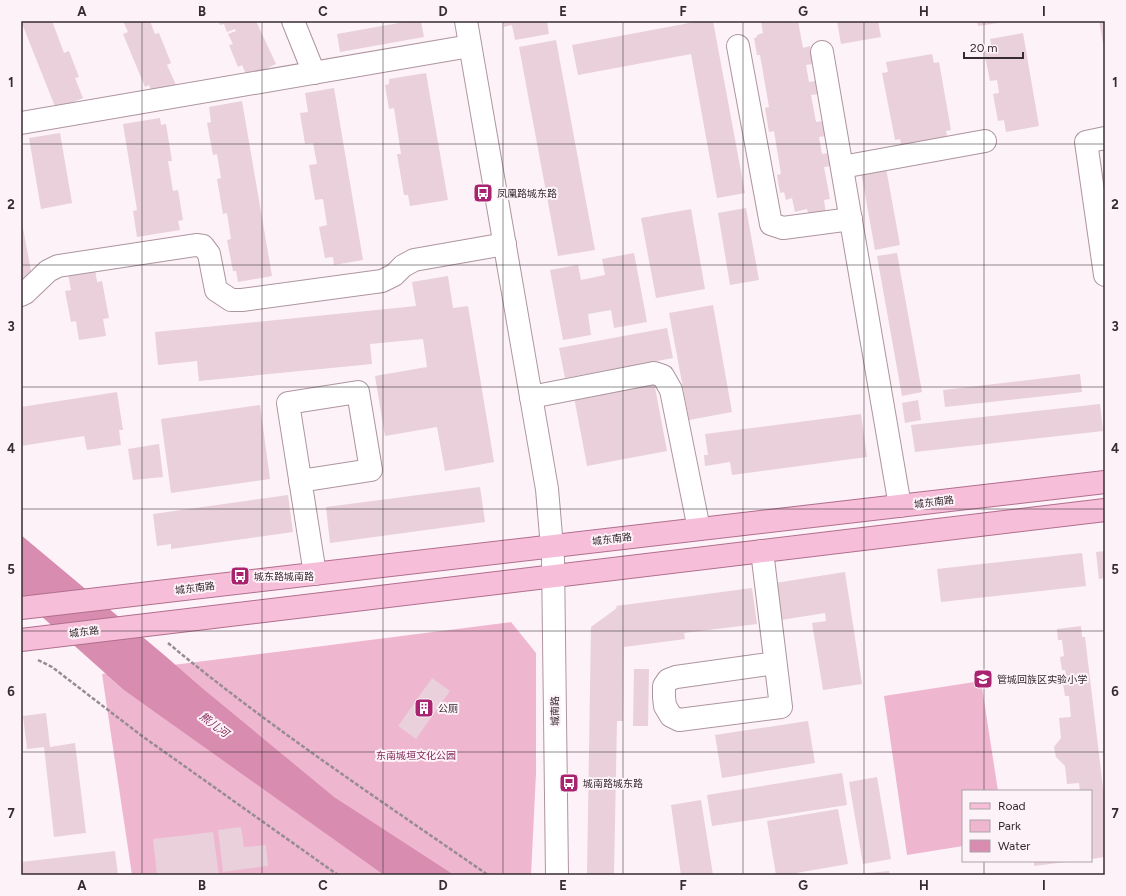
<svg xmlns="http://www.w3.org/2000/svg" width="1126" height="896" font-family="Figtree,'Noto Sans SC',sans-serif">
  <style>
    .green { fill: #efb6cf }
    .water { fill: #d88caf }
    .building { fill: #e9d0da }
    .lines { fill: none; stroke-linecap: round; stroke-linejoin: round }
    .minor-casing { stroke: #ad959f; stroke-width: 24 }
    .major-casing { stroke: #b06f8e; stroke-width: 24 }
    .path { stroke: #968c91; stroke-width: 2.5; stroke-dasharray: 4 2; stroke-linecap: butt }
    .minor { stroke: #fff; stroke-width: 22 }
    .major { stroke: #f7bed9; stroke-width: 22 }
    .grid { fill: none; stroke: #352b30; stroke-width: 1; stroke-opacity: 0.55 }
    .labels { text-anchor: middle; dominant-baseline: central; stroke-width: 4; stroke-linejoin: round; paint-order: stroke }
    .poi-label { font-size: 10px; fill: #352b30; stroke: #fdf2f7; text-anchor: start }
    .street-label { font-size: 10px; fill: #352b30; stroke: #fdf2f7 }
    .park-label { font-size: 10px; fill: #832b5a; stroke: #fdf2f7 }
    .water-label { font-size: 11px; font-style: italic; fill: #7e2656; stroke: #fdf2f7 }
    .neatline { fill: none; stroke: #352b30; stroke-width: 1.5 }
    .grid-label { font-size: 13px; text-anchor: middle; font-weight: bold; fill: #352b30 }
  </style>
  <rect width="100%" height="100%" fill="#fdf2f7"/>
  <g class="green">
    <polygon points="511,622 536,653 536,773 531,875 132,875 102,674"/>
    <polygon points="981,681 998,791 963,791 963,846 907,855 884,696"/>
  </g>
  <polygon class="water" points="21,535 163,654 202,688 334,797 454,875 384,875 124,690 21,598"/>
  <g class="building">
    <polygon points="21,21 52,21 64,53 69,51 79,77 75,78 83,98 56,109"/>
    <polygon points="118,21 150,21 155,34 159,33 171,63 167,65 176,85 153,95 149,85 145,87 123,34 128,32 123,21 119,23"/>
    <polygon points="218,21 256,21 276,64 255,74 254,71 246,74 242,65 238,67 229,45 233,44 228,34 236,31 235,29 227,32 224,24 220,25"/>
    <polygon points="410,21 421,21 424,37 340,52 337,34"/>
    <polygon points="503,21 547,21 549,34 515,40 512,25 504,27"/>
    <polygon points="700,21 713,21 745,193 717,198 691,54 578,75 572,45"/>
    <polygon points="761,21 798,21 803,48 810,46 813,64 806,65 809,82 816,81 818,94 811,95 816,122 823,121 826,136 819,137 822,154 829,153 831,166 824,167 830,199 824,200 826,214 809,217 807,209 795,212 792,198 786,200 784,192 780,193 777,175 781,174 774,131 769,132 765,108 769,107 760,55 757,55 754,38 757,37 757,35 763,33"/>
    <polygon points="837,21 878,21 881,37 841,44"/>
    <polygon points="977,21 1004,21 1004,22 978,26"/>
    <polygon points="1099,21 1105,21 1105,48 1104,49"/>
    <polygon points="1023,33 1039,126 1006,132 1004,120 998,121 993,94 999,93 997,80 990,81 984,51 992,49 990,39"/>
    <polygon points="556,40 595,250 558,256 519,47"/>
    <polygon points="932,54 934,63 939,62 951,130 946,131 948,140 902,149 900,139 895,140 882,73 888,72 886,62"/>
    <polygon points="426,73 448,200 410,206 408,195 404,195 397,154 401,154 394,108 389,109 385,85 389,84 389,79"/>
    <polygon points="334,88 363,260 334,265 333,257 325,258 319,227 327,225 323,199 315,200 309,165 317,164 313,143 305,144 300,113 308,112 305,93"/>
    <polygon points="242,101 272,276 238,282 236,271 233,271 227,240 231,239 227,213 223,214 217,179 221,178 217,154 213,155 207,123 211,122 209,107"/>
    <polygon points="160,118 161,125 166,124 172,161 168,161 173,191 178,190 183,220 178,221 180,230 137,237 133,211 137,210 123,124"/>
    <polygon points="60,133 72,203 41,209 29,138"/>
    <polygon points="886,168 900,245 875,250 861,172"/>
    <polygon points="746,208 759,280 730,285 718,213"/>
    <polygon points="691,209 705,289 656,298 641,218"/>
    <polygon points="21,218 32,276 21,278"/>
    <polygon points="634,253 647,322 614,328 611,310 588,314 591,335 563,340 550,270 578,265 581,280 605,275 602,259"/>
    <polygon points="897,253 922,392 902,396 877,256"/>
    <polygon points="95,269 97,282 102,281 109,318 103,319 106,336 79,340 76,321 71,322 65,291 71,290 68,274"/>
    <polygon points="448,276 453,308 468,306 494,462 445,471 437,427 385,436 375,376 427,367 423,339 370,344 372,364 199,381 197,361 158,365 155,332 416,306 412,282"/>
    <polygon points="713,305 732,412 689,420 669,313"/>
    <polygon points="667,328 673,358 565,378 559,348"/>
    <polygon points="1080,374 1082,392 945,407 943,390"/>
    <polygon points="654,382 667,451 587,466 574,397"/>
    <polygon points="117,392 123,430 119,430 121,445 87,450 84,436 21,446 21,407"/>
    <polygon points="918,400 921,420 905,423 902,403"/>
    <polygon points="1100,404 1103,431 915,452 911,425"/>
    <polygon points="260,405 270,479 171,493 161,419"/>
    <polygon points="861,414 867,457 732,475 730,462 705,466 704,455 708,455 705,434"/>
    <polygon points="159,444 163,477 133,480 128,449"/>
    <polygon points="480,487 485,522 330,543 326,507"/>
    <polygon points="288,495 293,532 171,549 171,544 157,546 153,514"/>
    <polygon points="1105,551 1105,578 1099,579 1096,552"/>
    <polygon points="1082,553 1086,586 941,602 937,569"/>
    <polygon points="845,572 862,684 823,690 812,623 826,621 825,613 781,620 775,583"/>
    <polygon points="752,588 757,624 684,633 685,639 624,647 623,721 617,721 614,875 587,875 591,627 617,608 616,606"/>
    <polygon points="1081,626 1082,637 1085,637 1105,804 1105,857 1091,859 1091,791 1080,791 1079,783 1067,784 1065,766 1056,757 1054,747 1061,738 1059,718 1071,717 1069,696 1065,696 1063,684 1067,684 1065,670 1062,670 1060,657 1064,656 1062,640 1058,640 1057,629"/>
    <polygon points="634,669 649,669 648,726 633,726"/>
    <polygon points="432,678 450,691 416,739 398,726"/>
    <polygon points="46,713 50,747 75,743 86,833 54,837 44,747 27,749 23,716"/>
    <polygon points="808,721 815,763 722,778 715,735"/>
    <polygon points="842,773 847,805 712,826 707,795"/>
    <polygon points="877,777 891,859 863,864 849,782"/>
    <polygon points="701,800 713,875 681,875 671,805"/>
    <polygon points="838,809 848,864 785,875 776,875 767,821"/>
    <polygon points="241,827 244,847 266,845 268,866 223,872 218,830"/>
    <polygon points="213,832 219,875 157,875 153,839"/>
    <polygon points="115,851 118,875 21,875 21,862"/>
    <polygon points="1034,861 1066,861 1066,862 1034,866"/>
    <polygon points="889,871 890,875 858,875 858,874"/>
  </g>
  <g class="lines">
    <defs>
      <g id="minor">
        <polyline points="293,21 314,73"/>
        <polyline points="466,21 547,489 553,559 557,875"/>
        <polyline points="738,46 771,224 783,228 851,219"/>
        <polyline points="822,52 900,506"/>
        <polyline points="21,123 470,46"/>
        <polyline points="1105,138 1086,142 1105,275"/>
        <polyline points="842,167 985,141"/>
        <polyline points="21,295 25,293 48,271 58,266 196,245 203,246 209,254 216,290 231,300 242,300 382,281 394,275 403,266 414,260 505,244"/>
        <polyline points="531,397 654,373 663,376 671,390 699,529"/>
        <polyline points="300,481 371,470 358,392 288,403 315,574"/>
        <polyline points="762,551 781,707 679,720 671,716 665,706 664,697 664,686 668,680 676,677 775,663"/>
      </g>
      <g id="major">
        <polyline points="21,608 1105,482"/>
        <polyline points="21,640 1105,510"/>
      </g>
    </defs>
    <use href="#minor" class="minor-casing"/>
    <use href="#major" class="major-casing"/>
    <g class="path">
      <path d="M 168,643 C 269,727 380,800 488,875"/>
      <polyline points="38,660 52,667 142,736 338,875"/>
    </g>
    <use href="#minor" class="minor"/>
    <use href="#major" class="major"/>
  </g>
  <path class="grid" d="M 142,21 L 142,875M 262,21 L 262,875M 383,21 L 383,875M 503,21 L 503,875M 623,21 L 623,875M 743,21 L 743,875M 864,21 L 864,875M 984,21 L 984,791M 21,144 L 1105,144M 21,265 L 1105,265M 21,387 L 1105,387M 21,509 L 1105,509M 21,631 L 1105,631M 21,752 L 1105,752M 984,861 L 984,875"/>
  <defs>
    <symbol id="bus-square" viewBox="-11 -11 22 22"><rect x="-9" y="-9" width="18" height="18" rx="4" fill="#a82470" stroke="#fdf2f7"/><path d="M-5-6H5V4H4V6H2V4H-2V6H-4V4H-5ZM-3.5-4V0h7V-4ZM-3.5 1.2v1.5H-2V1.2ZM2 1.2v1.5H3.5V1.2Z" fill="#fff"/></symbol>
    <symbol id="school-square" viewBox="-11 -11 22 22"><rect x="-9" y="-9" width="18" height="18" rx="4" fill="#a82470" stroke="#fdf2f7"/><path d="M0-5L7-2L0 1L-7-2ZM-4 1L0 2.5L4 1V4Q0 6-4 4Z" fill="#fff"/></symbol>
    <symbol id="building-square" viewBox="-11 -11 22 22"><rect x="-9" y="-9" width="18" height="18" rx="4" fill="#a82470" stroke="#fdf2f7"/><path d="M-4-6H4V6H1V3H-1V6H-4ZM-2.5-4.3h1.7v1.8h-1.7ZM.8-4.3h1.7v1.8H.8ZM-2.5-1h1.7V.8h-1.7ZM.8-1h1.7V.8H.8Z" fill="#fff"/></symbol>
  </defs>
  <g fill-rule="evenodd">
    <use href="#bus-square" x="472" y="182" width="22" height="22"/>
    <use href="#bus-square" x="229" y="565" width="22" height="22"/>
    <use href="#school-square" x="972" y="668" width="22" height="22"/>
    <use href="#building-square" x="413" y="697" width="22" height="22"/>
    <use href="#bus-square" x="558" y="772" width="22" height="22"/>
  </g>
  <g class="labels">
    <g class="poi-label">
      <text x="497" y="193">凤凰路城东路</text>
      <text x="254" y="576">城东路城南路</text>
      <text x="997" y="679">管城回族区实验小学</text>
      <text x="438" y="708">公厕</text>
      <text x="583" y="783">城南路城东路</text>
    </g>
    <g class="street-label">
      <text transform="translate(934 502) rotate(-7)">城东南路</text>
      <text transform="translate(612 539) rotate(-7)">城东南路</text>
      <text transform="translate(195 588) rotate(-7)">城东南路</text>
      <text transform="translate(84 632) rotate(-7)">城东路</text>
      <text transform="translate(555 711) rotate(-91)">城南路</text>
    </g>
    <g class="park-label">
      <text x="416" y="755">东南城垣文化公园</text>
    </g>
    <g class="water-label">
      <text transform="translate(214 725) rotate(37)">熊儿河</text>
    </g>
  </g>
  <rect width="1126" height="896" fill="none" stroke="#fdf2f7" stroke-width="44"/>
  <rect x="962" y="790" width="130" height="72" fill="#fdf2f7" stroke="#ada2a7"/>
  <rect x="970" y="803" width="20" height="6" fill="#f7bed9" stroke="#ada2a7"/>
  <text x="998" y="810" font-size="12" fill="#352b30">Road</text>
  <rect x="970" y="820" width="20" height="12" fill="#efb6cf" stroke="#ada2a7"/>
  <text x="998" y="830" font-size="12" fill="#352b30">Park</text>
  <rect x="970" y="840" width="20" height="12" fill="#d88caf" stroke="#ada2a7"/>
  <text x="998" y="850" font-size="12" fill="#352b30">Water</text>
  <path d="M964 52v6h59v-6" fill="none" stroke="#352b30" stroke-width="2"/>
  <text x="970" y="52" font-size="12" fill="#352b30" stroke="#fdf2f7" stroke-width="3" paint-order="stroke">20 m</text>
  <rect x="22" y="22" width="1082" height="852" class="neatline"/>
  <g class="grid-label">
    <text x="82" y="16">A</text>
    <text x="202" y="16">B</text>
    <text x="323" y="16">C</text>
    <text x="443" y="16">D</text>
    <text x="563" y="16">E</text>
    <text x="683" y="16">F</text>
    <text x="803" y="16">G</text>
    <text x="924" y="16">H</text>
    <text x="1044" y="16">I</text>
    <text x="11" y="87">1</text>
    <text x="1115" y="87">1</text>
    <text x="11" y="209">2</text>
    <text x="1115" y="209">2</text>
    <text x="11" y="331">3</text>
    <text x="1115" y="331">3</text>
    <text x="11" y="453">4</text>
    <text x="1115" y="453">4</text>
    <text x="11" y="574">5</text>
    <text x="1115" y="574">5</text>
    <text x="11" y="696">6</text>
    <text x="1115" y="696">6</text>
    <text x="11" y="818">7</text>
    <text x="1115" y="818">7</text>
    <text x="82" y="890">A</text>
    <text x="202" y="890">B</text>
    <text x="323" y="890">C</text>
    <text x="443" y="890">D</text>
    <text x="563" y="890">E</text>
    <text x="683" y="890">F</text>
    <text x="803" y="890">G</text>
    <text x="924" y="890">H</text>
    <text x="1044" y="890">I</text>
  </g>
</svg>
